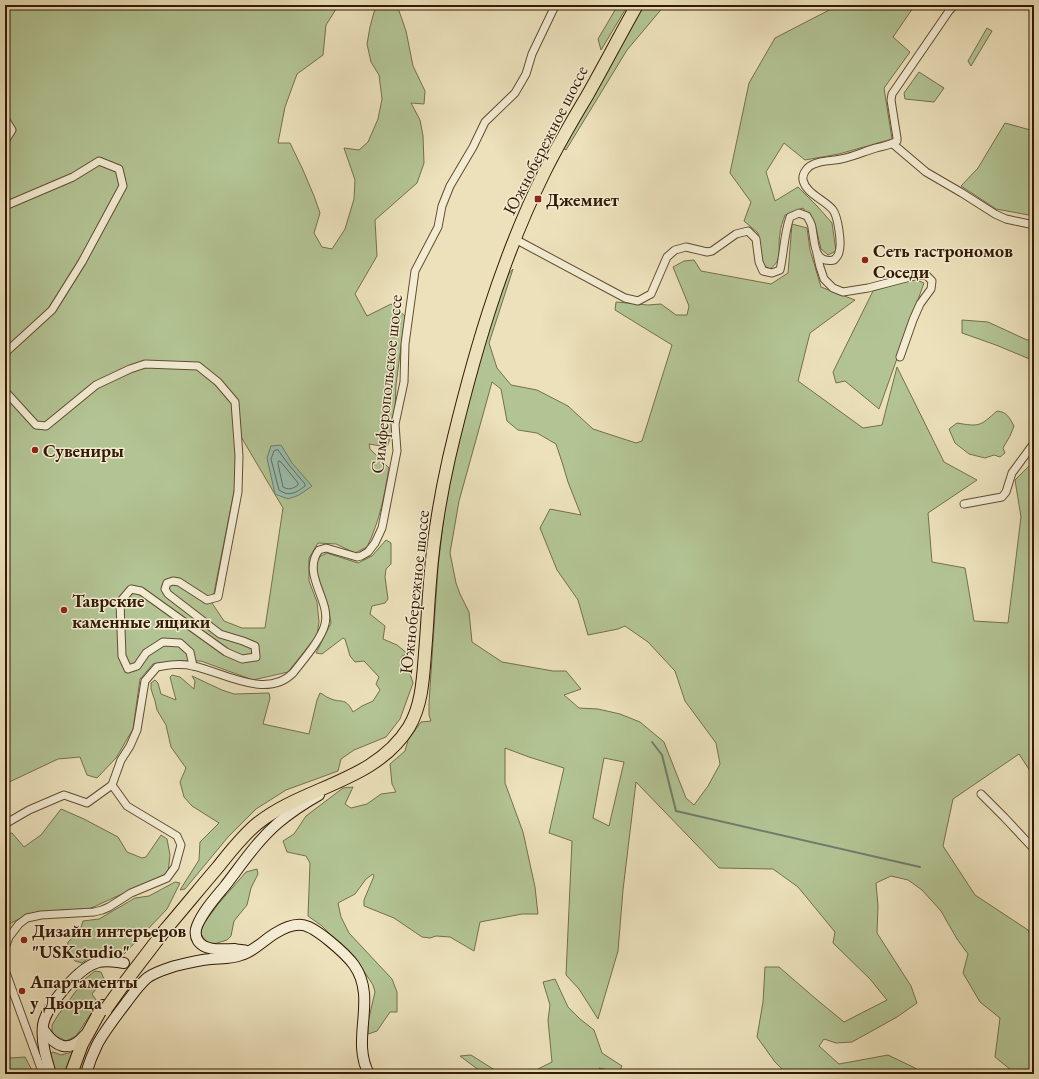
<svg xmlns="http://www.w3.org/2000/svg" width="1039" height="1079" font-family="'EB Garamond',serif">
  <style>
    .green { fill: #b3c494; stroke: #746f4c; fill-rule: evenodd }
    .water { fill: #99beaf; stroke: #717c6b }
    .lines { fill: none; stroke-linecap: round; stroke-linejoin: round }
    .shore { stroke: #666c5a; stroke-width: 1 }
    .stream { stroke: #717c6b; stroke-width: 2 }
    .minor-casing { stroke: #624c32; stroke-width: 9 }
    .secondary-casing { stroke: #341a04; stroke-width: 12 }
    .trunk-casing { stroke: #341a04; stroke-width: 14 }
    .minor { stroke: #f3ecd3; stroke-width: 7 }
    .secondary { stroke: #f3ecd3; stroke-width: 10 }
    .trunk { stroke: #ece1bb; stroke-width: 12 }
    .trunk-bridge-casing { stroke: #341a04; stroke-width: 14; stroke-linecap: butt }
    .trunk-bridge { stroke: #ece1bb; stroke-width: 12 }
    .poi-dot { fill: #8f2418; stroke: #f3ecd3; stroke-width: 1.5 }
    .labels { text-anchor: middle; dominant-baseline: central; stroke-width: 3; stroke-linejoin: round; paint-order: stroke }
    .street-label { font-size: 18px; fill: #341a04; stroke: #f3ecd3 }
    .poi-label { font-size: 18px; font-weight: bold; fill: #341a04; stroke: #f3ecd3; text-anchor: start }
  </style>
  <rect width="100%" height="100%" fill="#ece1bb"/>
  <filter id="stains"><feTurbulence type="fractalNoise" baseFrequency=".005" numOctaves="4"/><feColorMatrix values="0 0 0 0 .2 0 0 0 0 .09 0 0 0 0 .02 0 0 0 .5 -.17"/></filter>
  <radialGradient id="worn" r=".72"><stop offset=".6" stop-color="#630" stop-opacity="0"/><stop offset="1" stop-color="#630" stop-opacity=".3"/></radialGradient>
  <g class="green">
    <path d="M 5,5 L 340,5 L 338,6 L 326,25 L 323,55 L 297,74 L 285,107 L 278,143 L 290,143 L 303,170 L 314,196 L 320,213 L 314,233 L 322,247 L 332,249 L 345,229 L 354,199 L 355,180 L 344,148 L 359,150 L 368,142 L 378,119 L 382,99 L 379,75 L 371,62 L 367,44 L 370,27 L 374,12 L 378,5 L 397,5 L 406,31 L 413,66 L 425,91 L 424,104 L 411,103 L 420,120 L 423,136 L 424,163 L 417,183 L 375,220 L 377,256 L 355,294 L 367,316 L 391,304 L 405,316 L 396,385 L 395,408 L 392,433 L 387,447 L 369,444 L 370,449 L 389,468 C 384,497 380,520 367,547 L 355,553 L 336,544 L 318,543 L 309,558 L 309,581 L 317,602 L 319,622 L 317,635 L 288,672 L 253,680 L 201,661 L 180,661 L 153,664 L 140,679 L 133,729 L 116,758 L 97,778 L 87,775 L 80,757 L 58,759 L 5,784 ZM 240,435 L 283,508 L 265,628 L 242,628 L 224,621 L 212,603 L 237,476 Z"/>
    <polygon points="618,5 628,5 601,50 598,39"/>
    <polygon points="643,5 665,5 627,50 566,150 562,148"/>
    <path d="M 839,5 L 915,5 L 893,37 L 910,52 L 884,88 L 892,139 L 839,154 L 805,160 L 784,143 L 766,172 L 775,201 L 798,187 L 817,206 L 832,223 L 836,251 L 828,255 L 821,249 L 815,224 L 803,208 L 785,215 C 783,221 780,228 780,234 C 777,248 784,259 770,269 L 763,265 L 758,233 L 744,221 L 751,202 L 730,173 L 749,83 L 775,38 Z"/>
    <polygon points="987,28 992,31 971,66 968,61"/>
    <polygon points="919,72 944,88 934,102 905,99 904,93"/>
    <polygon points="1005,123 1034,131 1034,216 996,209 961,186 978,168"/>
    <path d="M 792,224 L 807,228 L 810,250 L 821,287 L 855,300 L 810,333 L 798,381 L 863,428 L 882,425 L 897,367 L 944,462 L 977,480 L 928,513 L 932,562 L 965,568 L 974,621 L 1008,623 L 1021,517 L 1015,480 L 1034,461 L 1034,777 L 1019,754 L 953,799 L 943,846 L 975,895 L 1028,930 L 1034,943 L 1034,1074 L 1016,1074 L 995,1057 L 1000,1018 L 980,1002 L 963,973 L 968,954 L 957,939 L 941,911 L 922,890 L 908,880 L 891,876 L 876,883 L 878,906 L 877,933 L 911,986 L 917,1003 L 897,1017 L 852,1042 L 836,1043 L 824,1039 L 819,1046 L 839,1064 L 888,1055 L 915,1068 L 923,1074 L 787,1074 L 775,1062 L 757,1037 L 763,1002 L 765,967 L 779,967 L 816,999 L 844,1022 L 887,1000 L 870,979 L 833,943 L 835,932 L 798,887 L 773,869 L 719,868 L 636,782 L 623,890 L 618,951 L 598,1019 L 579,989 L 566,975 L 572,841 L 549,833 L 564,768 L 529,757 L 505,748 L 505,783 L 523,832 L 535,887 L 538,914 L 522,914 L 480,922 L 474,951 L 450,937 L 436,936 L 430,938 L 422,937 L 394,918 L 364,906 L 364,900 L 374,876 L 373,874 L 366,879 L 355,894 L 338,903 L 341,917 L 349,933 L 392,979 L 397,992 L 397,1012 L 390,1012 L 377,1031 L 368,1034 L 368,1022 L 375,992 L 373,985 L 360,965 L 322,926 L 308,916 L 310,863 L 306,856 L 287,852 L 283,841 L 294,834 L 306,816 L 343,788 L 353,787 L 345,804 L 351,808 L 367,804 L 381,794 L 396,792 L 392,784 L 390,764 L 405,751 L 408,740 L 421,722 L 431,721 L 429,715 L 429,703 L 438,567 L 449,473 L 484,343 L 507,276 L 513,269 L 489,343 L 497,368 L 511,385 L 537,390 L 568,406 L 593,429 L 636,443 L 642,441 L 672,345 L 615,310 L 616,302 L 648,305 L 661,304 L 676,315 L 687,315 L 689,306 L 673,267 L 684,261 L 694,260 L 701,271 L 771,284 L 788,273 ZM 492,382 L 501,389 L 507,421 L 518,430 L 537,433 L 556,444 L 562,462 L 568,482 L 581,515 L 550,509 L 540,528 L 557,570 L 578,600 L 588,635 L 618,629 L 625,626 L 648,642 L 675,671 L 685,701 L 716,743 L 720,764 L 708,786 L 694,805 L 686,798 L 664,742 L 640,722 L 620,714 L 598,709 L 579,708 L 564,695 L 581,689 L 566,671 L 553,671 L 502,662 L 472,642 L 469,612 L 460,594 L 456,583 L 450,553 L 459,501 ZM 604,758 L 624,762 L 609,826 L 593,818 Z"/>
    <polygon points="914,279 924,283 879,409 845,381 836,383 833,372 873,291"/>
    <polygon points="962,320 988,322 1027,340 1034,339 1034,358 1032,360 996,345 962,333"/>
    <path d="M 997,411 C 1007,412 1009,417 1014,426 L 1010,436 L 1003,448 L 1005,453 L 1000,457 L 994,455 L 985,458 L 969,454 L 955,443 L 949,429 L 957,423 C 980,427 980,426 997,411 Z"/>
    <path d="M 386,540 L 391,543 L 391,564 L 386,569 L 385,577 L 388,599 L 385,603 L 372,606 L 370,614 L 385,626 L 383,639 L 397,645 L 408,654 L 402,656 L 400,661 L 408,667 L 413,683 L 400,719 L 386,737 L 354,750 L 341,759 L 338,771 L 286,790 L 256,809 L 228,837 L 185,889 L 180,890 L 199,860 L 200,842 L 219,823 L 192,806 L 184,797 L 180,782 L 186,768 L 171,747 L 166,725 L 157,710 L 155,701 L 151,689 L 151,683 L 155,680 L 158,683 L 161,694 L 176,700 L 170,677 L 172,675 L 180,677 L 194,689 L 195,681 L 192,676 L 222,690 L 234,694 L 269,693 L 270,698 L 263,724 L 309,734 L 317,700 L 320,693 C 323,694 326,697 329,698 C 341,704 345,696 353,712 L 362,706 L 373,701 L 380,690 L 376,684 L 379,677 L 364,661 L 355,662 L 350,656 L 345,639 L 343,638 L 322,654 L 316,653 L 331,623 L 328,606 L 316,573 L 316,562 L 319,557 L 327,553 L 358,563 L 372,556 Z"/>
    <polygon points="61,809 84,819 118,837 127,852 142,858 146,857 161,835 167,839 170,855 168,873 89,909 62,910 25,916 7,925 5,929 5,834 12,833 24,847 41,835"/>
    <polygon points="257,869 258,874 251,888 247,905 234,921 231,936 227,940 214,944 207,943 201,934 202,926 219,903 246,872"/>
    <polygon points="175,882 180,883 167,909 124,954 105,956 95,953 82,963 75,961 67,951 68,942 80,931 83,921 99,919 135,898 149,896"/>
    <polygon points="95,971 101,972 104,979 92,994 98,1003 76,1036 66,1041 52,1034 52,1025 58,1015 85,979"/>
    <polygon points="555,979 568,1007 580,1019 594,1030 602,1053 622,1066 619,1072 599,1068 601,1074 528,1074 552,1062 548,1020 550,1005 543,982"/>
    <polygon points="5,1000 7,1006 7,1034 10,1058 25,1057 34,1074 5,1074"/>
    <polygon points="53,1052 61,1055 72,1052 74,1053 67,1074 56,1074 51,1057 51,1053"/>
    <polygon points="471,1055 501,1074 484,1074 460,1056"/>
  </g>
  <polygon class="water" points="281,445 292,463 312,486 299,495 288,499 275,494 267,458 271,446"/>
  <g class="lines">
    <g class="shore">
      <path d="M 278,450 L 289,465 L 305,484 L 305,486 C 296,493 289,497 279,490 L 271,459 L 274,451 Z"/>
      <path d="M 279,461 L 281,462 L 298,483 L 298,485 C 293,489 288,490 283,487 L 278,464 Z"/>
    </g>
    <polyline class="stream" points="652,742 662,755 676,811 920,867"/>
    <defs>
      <g id="minor">
        <polyline points="5,119 12,130 5,141"/>
        <polyline points="893,144 926,172 962,193 995,214 1006,219 1034,225"/>
        <polyline points="5,206 73,177 99,161 119,169 123,186 82,262 52,310 5,353"/>
        <path d="M 515,239 L 625,298 L 638,301 L 651,294 L 667,257 L 675,250 L 686,247 L 707,252 L 712,251 L 736,234 L 748,231 L 756,239 L 759,262 L 763,271 L 772,273 L 780,270 C 784,252 784,234 790,217 L 799,213 L 807,216 C 809,220 812,224 812,228 C 815,242 813,264 834,260 C 836,258 839,255 839,252 C 842,244 838,217 833,210 C 824,199 806,194 803,180 C 802,173 808,166 814,164 C 822,160 832,161 841,159 C 853,157 865,151 876,148 C 883,146 891,145 897,141 L 897,138 L 891,100 L 892,94 L 949,11 L 954,5"/>
        <polyline points="817,254 820,267 824,279 833,288 843,292 868,288 914,276 926,275 932,281 931,289 920,304 913,320 900,357"/>
        <polyline points="5,391 36,425 46,426 96,385 130,369 145,364 198,366 218,382 235,402 239,456 238,492 218,597 207,600 179,582 173,581 167,583 165,589 168,594 220,634 243,641 255,646 256,657 242,659 226,652 141,591 131,589 120,602 122,656 128,669 137,666 146,653 163,642 180,643 190,652 193,666"/>
        <polyline points="964,504 1002,497 1006,492 1012,473 1034,443"/>
        <path d="M 112,785 L 121,760 L 130,746 L 137,730 L 145,681 L 157,667 C 169,665 181,663 193,666 C 223,672 266,700 293,673 C 303,660 321,640 325,624 C 331,600 301,574 319,550 L 326,548 L 357,557 L 361,556 L 368,552 L 375,543 L 382,528 L 397,451 L 395,424 L 404,382 L 405,344 L 415,271 L 438,227 L 442,206 L 450,186 L 473,147 L 485,122 L 515,93 L 526,74 L 532,54 L 554,8 L 555,5"/>
        <polyline points="981,794 1004,817 1034,849"/>
        <polyline points="5,824 29,810 64,795 87,803 112,785"/>
        <polyline points="5,948 9,937 19,924 27,918 41,915 94,912 102,910 109,907 131,893 167,878 175,867 181,845 177,836 127,806 112,785"/>
        <polyline points="5,970 43,1074"/>
      </g>
      <g id="secondary">
        <path d="M 247,951 C 243,950 239,950 235,949 C 223,949 206,952 198,941 C 195,936 195,931 197,926 C 203,911 215,898 225,886 C 242,864 257,841 278,823 C 291,812 305,803 319,795"/>
        <path d="M 43,1029 C 55,1047 69,1054 85,1035"/>
        <path d="M 51,1074 C 46,1058 41,1042 43,1025 C 46,1006 80,966 99,962 C 107,960 116,962 124,963"/>
        <path d="M 86,1074 C 89,1063 93,1053 98,1043 C 106,1029 116,1016 126,1003 C 132,995 139,985 147,978 C 155,972 166,969 175,966 C 187,963 199,960 211,959 C 221,958 231,959 241,955 C 253,952 263,941 274,934 C 282,929 293,924 302,925 C 315,926 346,954 354,965 C 378,999 350,1039 369,1074"/>
      </g>
      <g id="trunk">
        <path d="M 165,930 C 183,909 200,888 218,867 C 230,852 243,835 258,823 C 305,786 375,782 409,727 C 422,705 423,679 425,653 C 427,630 428,606 430,582 C 433,541 440,498 449,458 C 472,360 500,262 544,173 C 557,147 572,121 587,96 C 604,66 620,35 637,5"/>
        <polyline points="71,1074 82,1044 103,1006"/>
      </g>
    </defs>
    <use href="#minor" class="minor-casing"/>
    <use href="#secondary" class="secondary-casing"/>
    <use href="#trunk" class="trunk-casing"/>
    <use href="#minor" class="minor"/>
    <use href="#secondary" class="secondary"/>
    <use href="#trunk" class="trunk"/>
    <defs>
      <polyline id="trunk-bridge" points="106,1009 126,981 165,930"/>
    </defs>
    <use href="#trunk-bridge" class="trunk-bridge-casing"/>
    <use href="#trunk-bridge" class="trunk-bridge"/>
  </g>
  <g class="poi-dot">
    <rect x="534" y="195" width="8" height="8" rx="2"/>
    <circle cx="865" cy="260" r="4"/>
    <circle cx="35" cy="450" r="4"/>
    <circle cx="64" cy="610" r="4"/>
    <circle cx="24" cy="940" r="4"/>
    <circle cx="22" cy="991" r="4"/>
  </g>
  <g class="labels">
    <g class="street-label">
      <text transform="translate(545 140) rotate(-63)">Южнобережное шоссе</text>
      <text transform="translate(386 384) rotate(-84)">Симферопольское шоссе</text>
      <text transform="translate(414 592) rotate(-84)">Южнобережное шоссе</text>
    </g>
    <g class="poi-label">
      <text x="546" y="199">Джемиет</text>
      <text x="873" y="250">Сеть гастрономов<tspan x="873" dy="21">Соседи</tspan></text>
      <text x="43" y="450">Сувениры</text>
      <text x="72" y="600">Таврские<tspan x="72" dy="21">каменные ящики</tspan></text>
      <text x="32" y="930">Дизайн интерьеров<tspan x="32" dy="21">"USKstudio"</tspan></text>
      <text x="30" y="981">Апартаменты<tspan x="30" dy="21">у Дворца</tspan></text>
    </g>
  </g>
  <rect width="1039" height="1079" fill="none" stroke="#ece1bb" stroke-width="20"/>
  <rect x="6" y="6" width="1027" height="1067" fill="none" stroke="#341a04" stroke-width="2"/>
  <rect x="10" y="10" width="1019" height="1059" fill="none" stroke="#341a04"/>
  <rect width="100%" height="100%" filter="url(#stains)"/>
  <rect width="100%" height="100%" fill="url(#worn)"/>
</svg>
